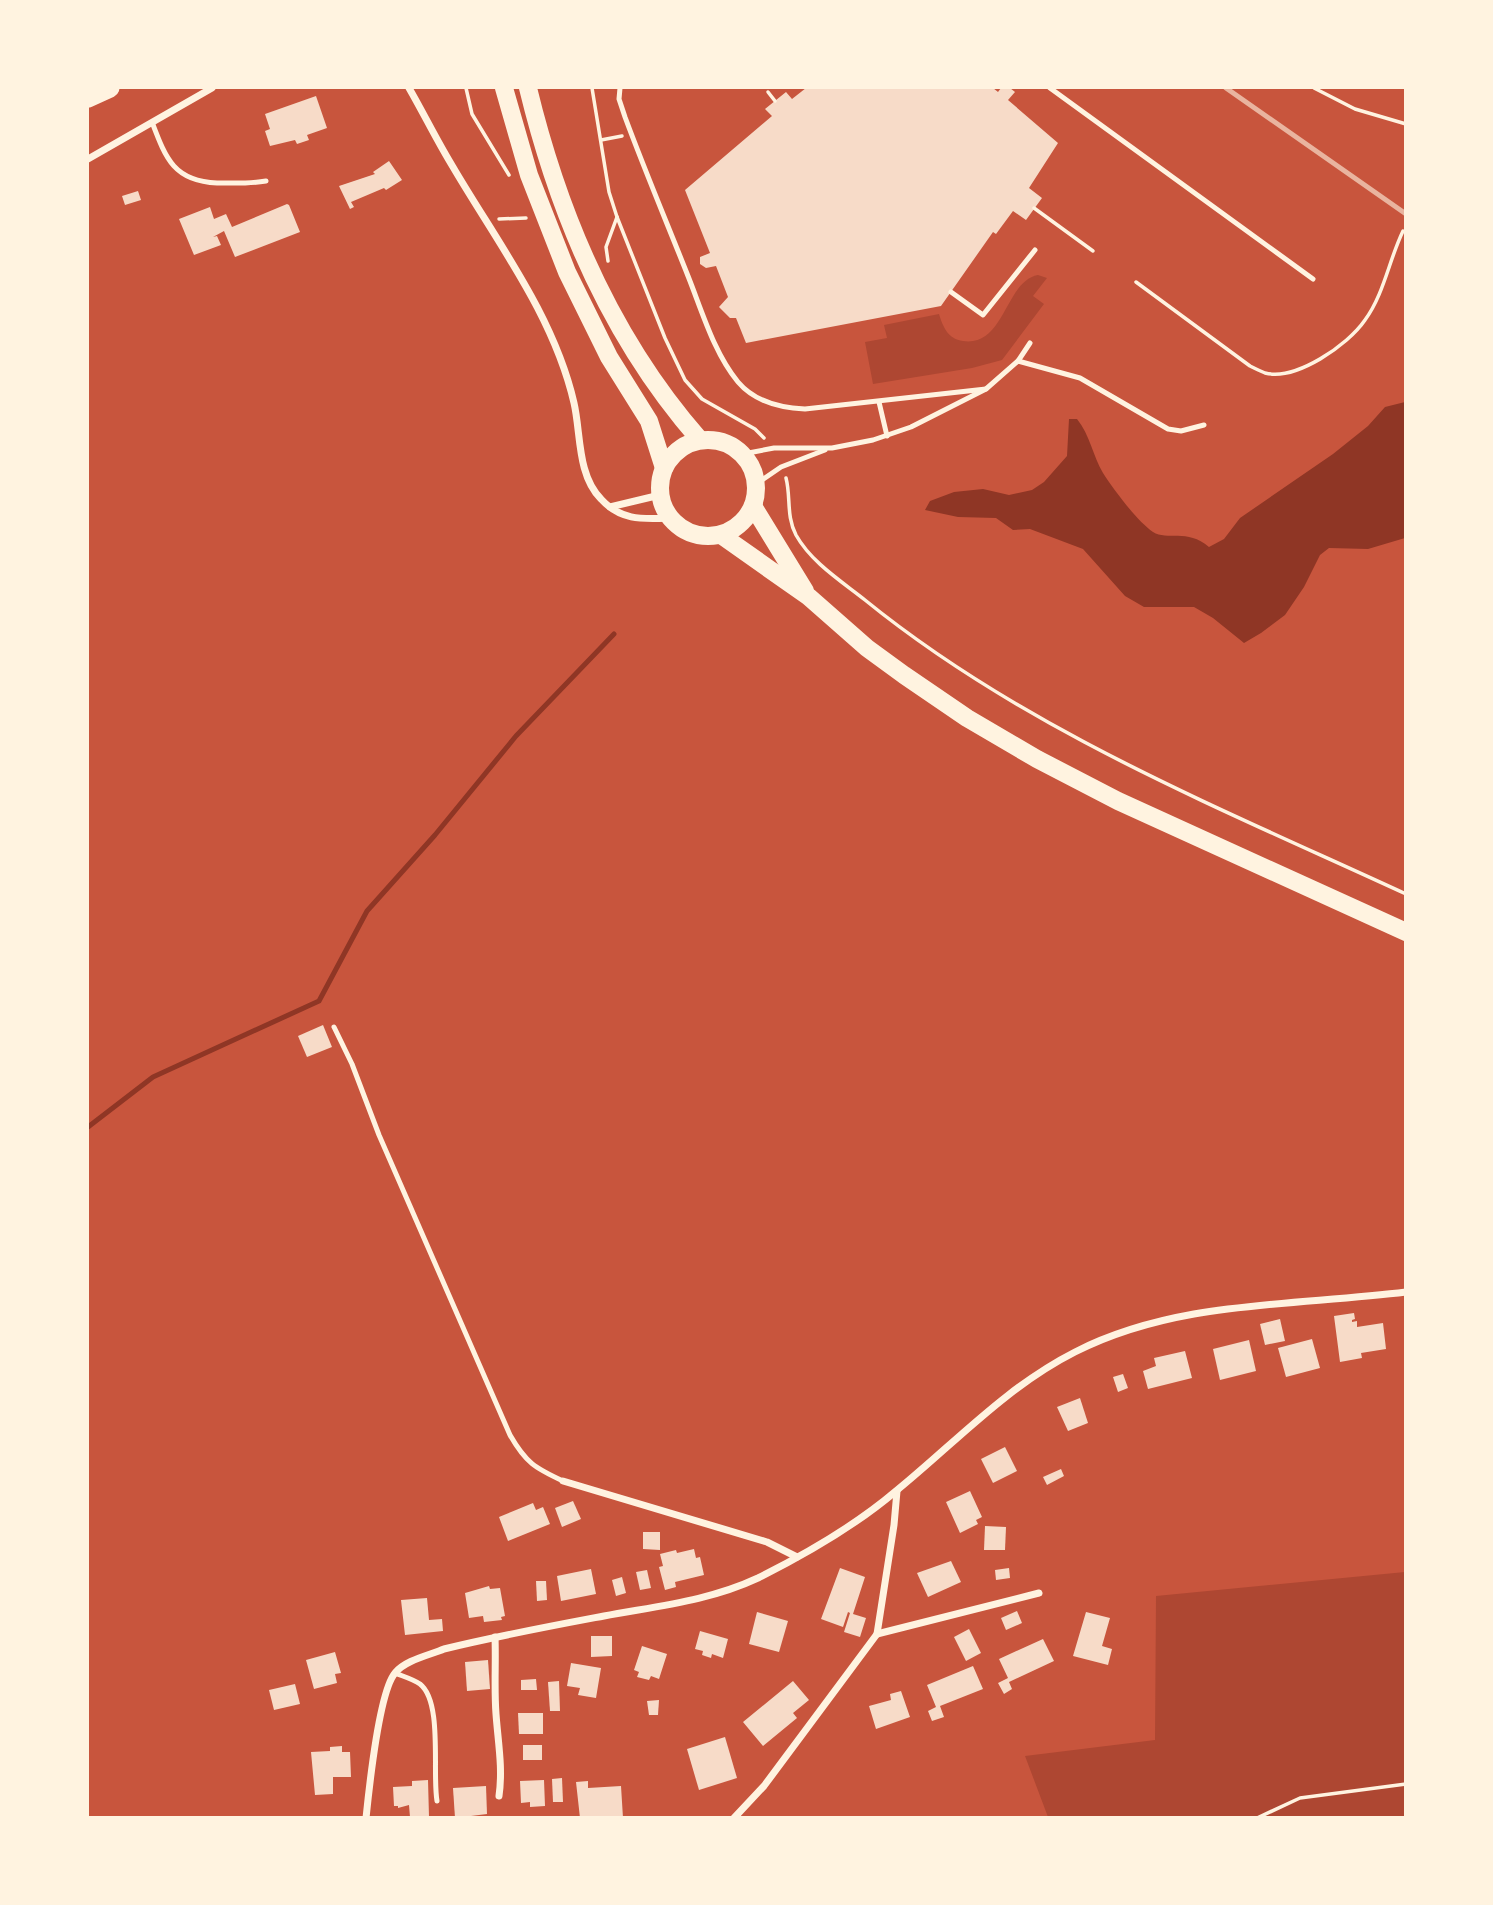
<svg xmlns="http://www.w3.org/2000/svg" width="1493" height="1905" font-family="'Public Sans',sans-serif">
  <style>
    .green { fill: #ae4732 }
    .water { fill: #8f3625 }
    .lines { fill: none; stroke-linecap: round; stroke-linejoin: round }
    .stream { stroke: #8f3625; stroke-width: 5 }
    .building { fill: #f7dbc8 }
    .path { stroke: #fff3e0; stroke-width: 3.5 }
    .service { stroke: #fff3e0; stroke-width: 5 }
    .minor { stroke: #fff3e0; stroke-width: 7 }
    .primary { stroke: #fff3e0; stroke-width: 18 }
    .motorway { stroke: #fff3e0; stroke-width: 19 }
    .rail { stroke: #e9b49f; stroke-width: 5 }
  </style>
  <rect width="100%" height="100%" fill="#c8553d"/>
  <g class="green">
    <path d="M 1038,275 L 1047,278 L 1033,296 L 1044,304 L 1002,360 L 972,368 L 873,384 L 865,342 L 887,338 L 884,325 L 939,314 C 943,327 948,339 963,341 C 1005,347 1005,281 1038,275 Z"/>
    <polygon points="1405,1572 1405,1817 1048,1817 1025,1756 1155,1740 1156,1596"/>
  </g>
  <path class="water" d="M 1405,402 L 1405,538 L 1368,549 L 1329,548 L 1320,555 L 1304,587 L 1285,615 L 1261,633 L 1244,643 L 1213,618 L 1194,607 L 1144,607 L 1125,596 L 1083,549 L 1030,529 L 1013,530 L 996,518 L 958,517 L 925,510 L 930,501 L 954,492 L 983,489 L 1009,495 L 1032,490 L 1044,482 L 1067,456 L 1069,419 L 1077,419 C 1090,435 1093,456 1103,473 C 1114,490 1137,521 1153,532 C 1167,541 1187,528 1209,547 L 1224,539 L 1240,518 L 1333,454 L 1368,426 L 1385,407 Z"/>
  <g class="lines">
    <polyline class="stream" points="88,1127 153,1077 319,1001 367,911 435,835 516,736 614,634"/>
  </g>
  <g class="building">
    <polygon points="806,88 993,88 998,92 1001,88 1010,88 1015,92 1008,100 1058,143 1029,188 1042,198 1026,220 1013,211 996,234 993,232 941,306 746,343 736,318 730,318 719,307 728,297 716,266 706,268 700,264 700,257 710,253 685,190 772,116 765,109 786,92 792,99"/>
    <polygon points="316,96 327,128 307,135 309,140 297,144 295,140 270,146 265,131 270,129 265,114"/>
    <polygon points="389,161 402,180 386,190 384,188 351,202 354,207 350,209 339,186 375,174 373,172"/>
    <polygon points="138,191 141,200 125,205 122,196"/>
    <polygon points="287,204 289,205 300,232 235,257 224,231 213,237 217,236 221,245 194,255 179,219 210,207 214,219 226,214 232,227"/>
    <polygon points="323,1025 332,1047 307,1057 298,1036"/>
    <polygon points="1354,1313 1355,1319 1352,1320 1352,1322 1357,1321 1357,1327 1383,1323 1386,1349 1361,1353 1362,1358 1340,1362 1334,1316"/>
    <polygon points="1280,1319 1285,1341 1265,1345 1260,1324"/>
    <polygon points="1312,1339 1320,1368 1286,1377 1278,1348"/>
    <polygon points="1249,1340 1256,1371 1220,1380 1213,1349"/>
    <polygon points="1185,1351 1192,1378 1148,1389 1143,1371 1156,1366 1154,1358"/>
    <polygon points="1123,1374 1128,1388 1118,1392 1113,1377"/>
    <polygon points="1080,1398 1088,1423 1068,1431 1057,1407"/>
    <polygon points="1005,1447 1017,1471 993,1483 981,1459"/>
    <polygon points="1061,1469 1064,1476 1047,1485 1043,1477"/>
    <polygon points="970,1491 982,1517 976,1520 978,1524 960,1533 946,1502"/>
    <polygon points="573,1501 581,1519 562,1527 555,1508"/>
    <polygon points="533,1503 536,1510 543,1507 550,1524 508,1541 499,1517"/>
    <polygon points="985,1526 1006,1527 1005,1550 984,1550"/>
    <polygon points="643,1532 660,1532 660,1550 643,1549"/>
    <polygon points="694,1549 696,1558 700,1557 704,1575 675,1582 676,1587 665,1590 659,1567 663,1566 660,1554 676,1550 677,1553"/>
    <polygon points="951,1561 961,1582 928,1597 917,1573"/>
    <polygon points="840,1568 865,1577 853,1614 866,1618 860,1637 844,1632 850,1613 848,1612 843,1627 821,1619"/>
    <polygon points="1009,1568 1010,1578 996,1580 995,1570"/>
    <polygon points="591,1569 596,1594 561,1601 557,1576"/>
    <polygon points="647,1570 651,1588 640,1590 636,1572"/>
    <polygon points="622,1577 626,1593 616,1596 612,1580"/>
    <polygon points="536,1581 546,1581 547,1600 537,1601"/>
    <polygon points="489,1586 490,1589 500,1588 505,1616 501,1617 502,1620 484,1622 483,1616 469,1618 465,1593"/>
    <polygon points="427,1598 429,1620 442,1619 443,1631 405,1635 401,1600"/>
    <polygon points="1017,1611 1022,1623 1006,1630 1001,1618"/>
    <polygon points="757,1612 788,1621 779,1652 749,1644"/>
    <polygon points="1086,1612 1110,1618 1102,1646 1112,1649 1108,1665 1073,1656"/>
    <polygon points="969,1629 981,1653 966,1661 954,1637"/>
    <polygon points="700,1631 728,1639 723,1658 712,1654 711,1658 702,1655 703,1651 695,1649"/>
    <polygon points="591,1636 612,1636 612,1656 591,1657"/>
    <polygon points="1043,1639 1054,1661 1009,1682 1012,1689 1004,1694 998,1683 1008,1678 999,1659"/>
    <polygon points="642,1646 667,1654 659,1679 651,1676 649,1680 637,1677 639,1672 634,1670"/>
    <polygon points="335,1652 341,1673 335,1674 337,1683 314,1689 306,1660"/>
    <polygon points="488,1660 490,1689 467,1691 465,1662"/>
    <polygon points="571,1663 601,1668 596,1698 578,1695 580,1688 567,1686"/>
    <polygon points="973,1666 983,1689 940,1706 944,1717 932,1721 928,1711 936,1707 927,1685"/>
    <polygon points="536,1679 537,1690 521,1690 521,1680"/>
    <polygon points="559,1681 560,1711 550,1711 548,1682"/>
    <polygon points="793,1681 809,1700 793,1713 797,1718 763,1746 743,1722"/>
    <polygon points="295,1684 300,1704 274,1710 269,1690"/>
    <polygon points="901,1691 910,1717 876,1729 869,1706 891,1700 890,1694"/>
    <polygon points="659,1700 658,1715 649,1715 647,1701"/>
    <polygon points="518,1713 543,1713 543,1734 519,1734"/>
    <polygon points="725,1737 737,1778 699,1790 687,1749"/>
    <rect x="523" y="1745" width="19" height="15"/>
    <polygon points="342,1746 342,1752 350,1752 351,1777 333,1777 333,1794 315,1795 311,1752 330,1751 330,1747"/>
    <polygon points="562,1778 563,1802 553,1802 552,1779"/>
    <polygon points="428,1780 429,1817 410,1817 409,1805 398,1808 398,1806 394,1806 393,1787 412,1786 412,1781"/>
    <polygon points="544,1780 545,1806 530,1807 530,1802 521,1803 520,1781"/>
    <polygon points="588,1781 588,1788 621,1786 623,1818 580,1818 576,1782"/>
    <polygon points="486,1786 487,1814 455,1818 453,1788"/>
  </g>
  <g class="lines">
    <g class="path">
      <polyline points="466,88 472,114 509,175"/>
      <polyline points="592,88 609,192 617,217 665,338 685,380 702,399 755,429 764,438"/>
      <polyline points="1314,88 1355,109 1406,124"/>
      <polyline points="768,92 775,101"/>
      <polyline points="601,140 622,136"/>
      <polyline points="1034,208 1093,251"/>
      <polyline points="499,219 526,218"/>
      <polyline points="608,261 606,247 617,217"/>
      <path d="M 1136,282 L 1250,366 C 1254,368 1260,371 1265,373 C 1296,381 1348,345 1365,320 C 1384,294 1389,260 1403,231"/>
      <path d="M 786,478 C 791,497 786,516 796,535 C 811,562 841,581 865,600 C 1025,730 1220,808 1406,894"/>
      <polyline points="1257,1818 1300,1798 1406,1784"/>
    </g>
    <g class="service">
      <path d="M 620,88 L 619,99 L 625,117 C 645,171 667,223 688,276 C 702,311 714,353 738,382 C 755,402 781,408 805,409 L 986,389"/>
      <polyline points="1050,88 1313,279"/>
      <path d="M 152,122 C 166,159 174,181 217,183 C 234,183 249,184 266,181"/>
      <polyline points="951,292 983,315 1035,250"/>
      <polyline points="1018,361 1080,378 1168,429 1181,431 1204,425"/>
      <polyline points="879,402 887,436"/>
      <polyline points="743,454 774,448 832,448 873,440 911,427 986,389 1018,361 1030,343"/>
      <polyline points="756,484 781,467 825,450"/>
      <path d="M 334,1027 L 352,1064 L 379,1135 L 510,1435 C 526,1463 535,1468 563,1481"/>
      <path d="M 395,1673 C 402,1676 413,1679 420,1684 C 443,1702 432,1773 437,1801"/>
    </g>
    <g class="minor">
      <path d="M 409,88 C 424,114 437,141 453,167 C 497,242 554,316 574,403 C 581,433 577,475 601,499 C 621,521 643,519 669,518"/>
      <polyline points="88,159 212,88"/>
      <polyline points="610,507 660,495"/>
      <polyline points="563,1481 767,1542 797,1557"/>
      <polyline points="877,1634 1039,1593"/>
      <path d="M 495,1637 C 496,1663 494,1688 496,1714 C 498,1742 503,1768 499,1796"/>
      <path d="M 366,1818 C 369,1789 379,1692 395,1673 C 405,1660 430,1655 444,1649 C 497,1636 551,1626 604,1616 C 657,1606 709,1601 758,1578 C 806,1554 855,1526 896,1491 C 955,1443 1006,1387 1075,1352 C 1177,1300 1294,1306 1406,1292"/>
      <polyline points="734,1818 764,1786 877,1634 894,1525 897,1491"/>
    </g>
    <g class="primary">
      <polyline points="504,88 529,175 567,272 609,357 649,421 664,468"/>
      <path d="M 528,88 C 559,216 612,340 700,440"/>
      <circle cx="708" cy="488" r="48"/>
      <polyline points="753,506 805,591"/>
      <polyline points="721,535 809,597 867,648 904,675 967,718 1037,759 1118,801 1406,932"/>
    </g>
    <polyline class="motorway" points="88,98 110,88"/>
    <polyline class="rail" points="1226,88 1406,214"/>
  </g>
  <rect width="1493" height="1905" fill="none" stroke="#fff3e0" stroke-width="178"/>
</svg>
